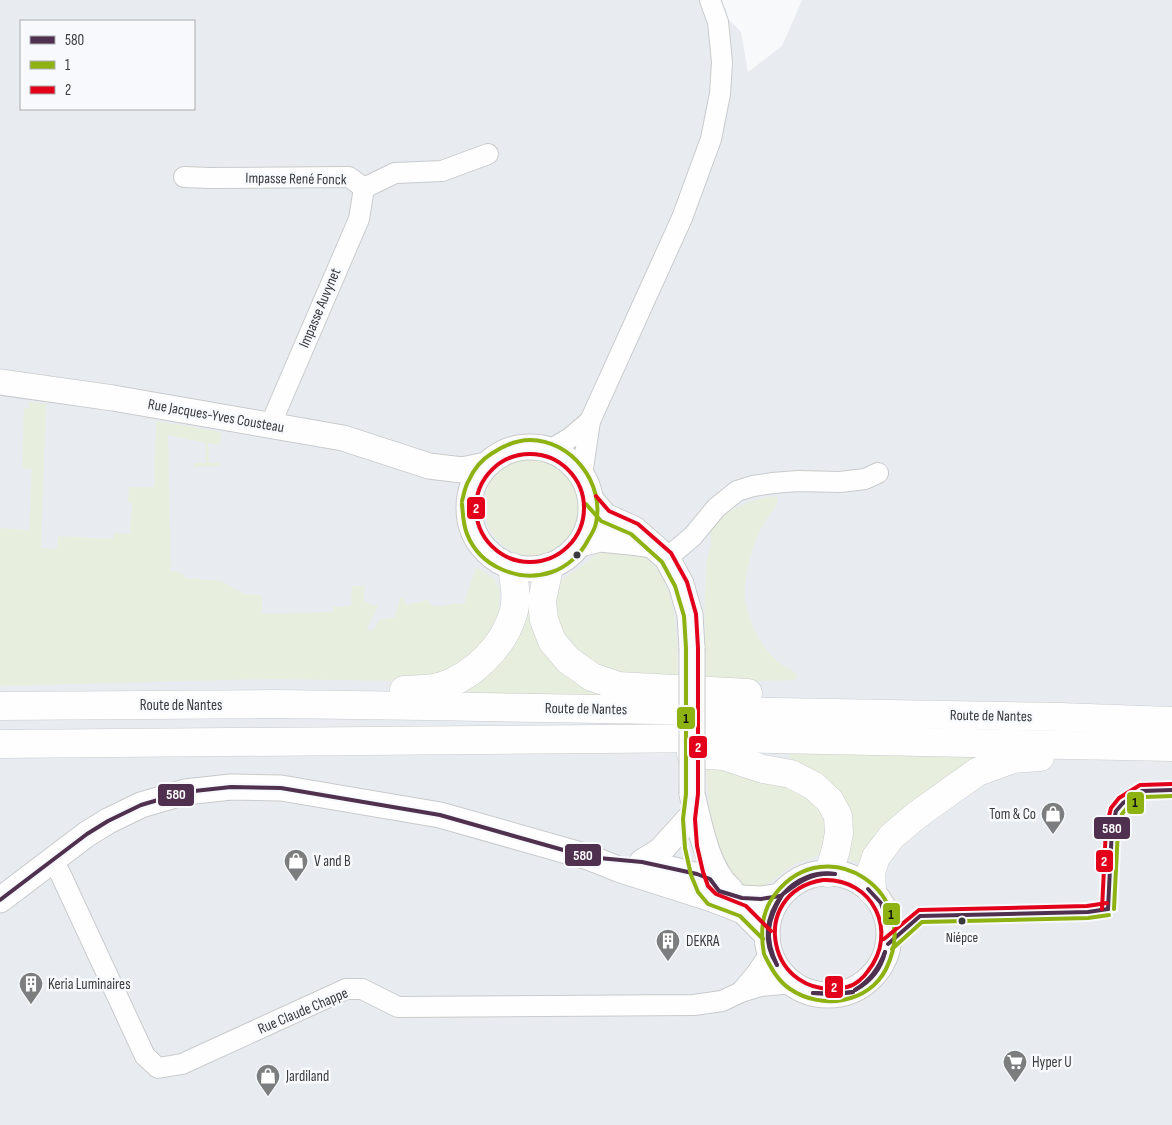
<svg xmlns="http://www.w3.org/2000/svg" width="1172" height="1125" font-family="'Sofia Sans Condensed',sans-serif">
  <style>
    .built { fill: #e8ecf1; fill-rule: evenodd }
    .green { fill: #e8eede }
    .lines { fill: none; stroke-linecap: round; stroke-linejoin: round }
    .minor-casing { stroke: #c9cacc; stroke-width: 22 }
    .tertiary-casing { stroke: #c9cacc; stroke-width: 27 }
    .trunk-casing { stroke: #c9cacc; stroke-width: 29 }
    .minor { stroke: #fefefe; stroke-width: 20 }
    .tertiary { stroke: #fefefe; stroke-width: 25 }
    .trunk { stroke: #fefefe; stroke-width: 28 }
    .tertiary-bridge-casing { stroke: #c9cacc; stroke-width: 27; stroke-linecap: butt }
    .tertiary-bridge { stroke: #fefefe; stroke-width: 25 }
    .bus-1-casing { stroke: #f7f9fc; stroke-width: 8 }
    .bus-2-casing { stroke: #f7f9fc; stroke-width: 8 }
    .bus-3-casing { stroke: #f7f9fc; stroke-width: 8 }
    .bus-1 { stroke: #4f304e; stroke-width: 4 }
    .bus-2 { stroke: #8eb212; stroke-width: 4 }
    .bus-3 { stroke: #e2001a; stroke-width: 4 }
    .bus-dot { fill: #393a3b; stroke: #f7f9fc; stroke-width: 2 }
    .labels { text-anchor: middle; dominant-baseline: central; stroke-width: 5; stroke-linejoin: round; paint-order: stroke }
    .bus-label { font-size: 14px; fill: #393a3b; stroke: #f7f9fc }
    .street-label { font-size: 15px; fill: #393a3b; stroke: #f7f9fc }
    .poi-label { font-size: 15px; fill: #393a3b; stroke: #f7f9fc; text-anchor: start }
    .line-badge { stroke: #f7f9fc; stroke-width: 2 }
    .badge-label { font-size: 14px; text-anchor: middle; font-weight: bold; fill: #fff }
    .pale-badge-label { font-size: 14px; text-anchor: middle; font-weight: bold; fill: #111 }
  </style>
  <rect width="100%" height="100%" fill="#f8f9fb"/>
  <path class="built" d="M 0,0 L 710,0 L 741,32 L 748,72 L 782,46 L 802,0 L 1172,0 L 1172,1125 L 0,1125 ZM 21,21 L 194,21 L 194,109 L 21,109 Z"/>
  <g class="green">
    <path d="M 29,402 L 46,404 L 41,548 L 57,549 L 58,536 L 113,539 L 113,533 L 130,534 L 132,503 L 128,502 L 129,487 L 154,487 L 156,421 L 221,432 L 220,445 L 208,443 L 209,463 L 220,462 L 221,466 L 194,467 L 194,463 L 206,463 L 205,443 L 168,435 L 171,571 L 180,572 L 187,578 L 221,581 L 244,594 L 262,595 L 262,614 L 333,612 L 333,607 L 351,606 L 352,586 L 365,586 L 364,601 L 368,604 L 378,606 L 367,628 L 369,631 L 373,630 L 380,620 L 395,617 L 400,598 L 402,596 L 406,605 L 427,600 L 431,605 C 442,609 452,601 464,604 L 476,567 L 494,579 L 500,591 L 498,618 L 468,666 L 405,681 L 270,679 L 0,686 L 0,528 L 29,530 L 32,469 L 22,468 L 24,408 L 29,408 Z"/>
    <circle cx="534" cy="506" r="50"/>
    <path d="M 773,496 L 778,497 C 777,511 766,517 760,530 C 753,547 747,566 745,585 C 742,610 759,646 777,661 C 783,666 791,670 797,674 L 796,680 L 705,683 C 705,643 703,602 707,562 C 708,552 714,542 710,532 L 726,513 L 748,502 Z"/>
    <path d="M 599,551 C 611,552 627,550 638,554 C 679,571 678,647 678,684 L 607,675 L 569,652 L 556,631 L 552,588 C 567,574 586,566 599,551 Z"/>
    <polygon points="522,590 535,591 547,643 655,697 487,695 455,689"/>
    <polygon points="789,752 973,756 965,771 863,865 849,860 853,828 847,805 834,786 813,773 790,764"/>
    <path d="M 706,762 L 779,774 L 829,813 L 822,853 C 811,861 804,859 794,865 C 782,871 775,882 762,886 C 710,902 708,792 706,762 Z"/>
  </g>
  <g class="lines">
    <defs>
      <g id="minor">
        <polyline points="184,177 210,178 349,177 364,188"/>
        <polyline points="364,188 395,173 442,171 488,154"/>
        <polyline points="272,427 275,414 359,219 364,188"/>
        <polyline points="550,450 570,438 590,421"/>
        <polyline points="582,475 590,421 682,218 711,139 720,94 722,62 718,22 710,0"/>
        <polyline points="667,558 693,536 716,508 737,491 753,486 773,483 798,481 840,482 865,479 878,473"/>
        <polyline points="52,862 60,873 145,1056 158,1068 182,1064 346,989 362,989 398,1007 694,1005 722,1001 741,992 761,986 792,983"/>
        <polyline points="741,992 756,974 770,953"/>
      </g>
      <g id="tertiary">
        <polyline points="0,382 113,398 343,438 429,466 462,470 486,465"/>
        <circle cx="530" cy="508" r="61"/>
        <polyline points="591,500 605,516 634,529 667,558 681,584 690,615 692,648"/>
        <polyline points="580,544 600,539 630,542 651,545"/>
        <path d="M 692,794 C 699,822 707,870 730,889"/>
        <polyline points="642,862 660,851 689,819"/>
        <polyline points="647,863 710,879 719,891 742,898 761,899 780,896"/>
        <circle cx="828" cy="934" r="61"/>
        <polyline points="0,900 87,834 108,821 141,805 185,792 231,787 281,788 440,815 588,857 618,869 712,899 743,911 767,935"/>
      </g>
      <g id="trunk">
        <polyline points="549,567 542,601 544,620 552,641 568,660 592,677 618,686 748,693"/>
        <path d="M 404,690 C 416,689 431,690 442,686 C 474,676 504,645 513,614 C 518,599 514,581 512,567"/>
        <polyline points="0,706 275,704 426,706 1060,717 1172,721"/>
        <polyline points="0,744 722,738 1172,747"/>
        <polyline points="691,754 724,756 763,769 791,774 814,786 830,801 838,816 839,833 836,849 829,873"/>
        <polyline points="872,891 871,872 876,857 892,836 917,815 977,772 1013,759 1040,757"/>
      </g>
    </defs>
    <use href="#minor" class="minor-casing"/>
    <use href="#tertiary" class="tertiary-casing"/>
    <use href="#trunk" class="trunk-casing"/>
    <use href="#minor" class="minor"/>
    <use href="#tertiary" class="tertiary"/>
    <use href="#trunk" class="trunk"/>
    <defs>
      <polyline id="tertiary-bridge" points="692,794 692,648"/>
    </defs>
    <use href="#tertiary-bridge" class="tertiary-bridge-casing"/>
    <use href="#tertiary-bridge" class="tertiary-bridge"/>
    <defs>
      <g id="bus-1">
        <polyline points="868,889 881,903 887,921"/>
        <path d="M 783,894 C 796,879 815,871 835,874"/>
        <path d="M 783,894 C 800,881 813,872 835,874"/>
        <polyline points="0,900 87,834 108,821 141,805 185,792 231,787 281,788 440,815 588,857 642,862 697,874 710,879 719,891 742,898 761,899 780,896"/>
        <polyline points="1108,909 1112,828 1116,811 1123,803 1142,791 1172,790"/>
        <polyline points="888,944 920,916 1088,912 1108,909"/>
        <path d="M 777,965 C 762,942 766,916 782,895"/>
        <path d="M 777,965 C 764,937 767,921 782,895"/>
        <path d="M 855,990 C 870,981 879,968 885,952"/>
        <path d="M 855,990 C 870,982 881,969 885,952"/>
        <polyline points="813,993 835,994 853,992"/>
        <polyline points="813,993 837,994 853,992"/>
      </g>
      <g id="bus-2">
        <path d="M 462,504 C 463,514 463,524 467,534 C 480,567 519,583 552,572 C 567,567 581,554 588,540 C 591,535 595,529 596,523 C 605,483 571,440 530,440 C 515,440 503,446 491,454 C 481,460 474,469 469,480 C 465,486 464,494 462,501"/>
        <polyline points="586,504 601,521 631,534 662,562 675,586 684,616 686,648 686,794 683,819 685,848 691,875 698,892 708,904 740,916 763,939"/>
        <polyline points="1114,909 1118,829 1122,814 1127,808 1144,797 1172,796"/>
        <polyline points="892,949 922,922 1088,918 1109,915"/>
        <path d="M 764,954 C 760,932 761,911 776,893 C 827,829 924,892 886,969 C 868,1004 821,1010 790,989 C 778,981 771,968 765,956"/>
      </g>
      <g id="bus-3">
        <circle cx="530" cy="508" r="54"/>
        <polyline points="596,496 609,511 638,524 671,553 687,582 696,614 698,648 698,794 695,819 697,846 703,872 708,886 716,894 746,906 771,931"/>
        <path d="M 823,880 C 873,878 899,932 868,971 C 864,977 856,985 847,987 C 767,1004 746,892 823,880 Z"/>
        <polyline points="1102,909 1106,828 1111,808 1119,798 1140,785 1172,784"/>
        <polyline points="884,939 919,910 1087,906 1107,903"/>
      </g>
    </defs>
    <use href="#bus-1" class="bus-1-casing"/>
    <use href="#bus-2" class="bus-2-casing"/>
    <use href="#bus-3" class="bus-3-casing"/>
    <use href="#bus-1" class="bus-1"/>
    <use href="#bus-2" class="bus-2"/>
    <use href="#bus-3" class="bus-3"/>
  </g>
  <defs>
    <symbol id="shop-pin" viewBox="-11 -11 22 30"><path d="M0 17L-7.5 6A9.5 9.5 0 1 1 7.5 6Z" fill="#7c7d7e" stroke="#f7f9fc"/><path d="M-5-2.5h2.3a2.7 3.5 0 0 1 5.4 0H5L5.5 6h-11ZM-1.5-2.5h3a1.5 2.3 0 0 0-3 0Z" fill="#fff"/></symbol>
    <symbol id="building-pin" viewBox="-11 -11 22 30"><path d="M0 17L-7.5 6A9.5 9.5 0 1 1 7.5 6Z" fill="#7c7d7e" stroke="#f7f9fc"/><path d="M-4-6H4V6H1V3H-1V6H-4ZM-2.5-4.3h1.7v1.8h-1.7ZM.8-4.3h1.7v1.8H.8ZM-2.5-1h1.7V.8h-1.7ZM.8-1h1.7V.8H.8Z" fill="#fff"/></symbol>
    <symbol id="supermarket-pin" viewBox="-11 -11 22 30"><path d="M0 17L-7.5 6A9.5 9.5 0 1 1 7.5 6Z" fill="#7c7d7e" stroke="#f7f9fc"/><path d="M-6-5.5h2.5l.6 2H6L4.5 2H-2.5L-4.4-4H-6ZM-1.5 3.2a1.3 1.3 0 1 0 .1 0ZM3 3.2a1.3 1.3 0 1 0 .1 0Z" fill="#fff"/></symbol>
  </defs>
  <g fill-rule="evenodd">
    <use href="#shop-pin" x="1039" y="800" width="28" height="38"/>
    <use href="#shop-pin" x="282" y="847" width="28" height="38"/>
    <use href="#building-pin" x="654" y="927" width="28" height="38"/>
    <use href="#building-pin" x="17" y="970" width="28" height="38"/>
    <use href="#supermarket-pin" x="1001" y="1048" width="28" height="38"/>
    <use href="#shop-pin" x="254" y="1062" width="28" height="38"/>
  </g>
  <g class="bus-dot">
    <circle cx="577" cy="555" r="4.5"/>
    <circle cx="962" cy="921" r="4.5"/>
  </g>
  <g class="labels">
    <g class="bus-label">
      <text x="962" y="937">Niépce</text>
    </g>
    <g class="street-label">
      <text transform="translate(296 179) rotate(1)">Impasse René Fonck</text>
      <text transform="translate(320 308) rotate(-67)">Impasse Auvynet</text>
      <text transform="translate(216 416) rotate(10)">Rue Jacques-Yves Cousteau</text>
      <text x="181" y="705">Route de Nantes</text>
      <text transform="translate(586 709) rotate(1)">Route de Nantes</text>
      <text transform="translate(991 716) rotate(1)">Route de Nantes</text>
      <text transform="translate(303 1011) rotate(-23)">Rue Claude Chappe</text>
    </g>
    <g class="poi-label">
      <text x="1036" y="814" text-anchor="end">Tom &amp; Co</text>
      <text x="314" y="861">V and B</text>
      <text x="686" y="941">DEKRA</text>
      <text x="48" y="984">Keria Luminaires</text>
      <text x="1032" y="1062">Hyper U</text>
      <text x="286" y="1076">Jardiland</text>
    </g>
  </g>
  <g class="line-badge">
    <rect x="466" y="496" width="20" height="24" rx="5" fill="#e2001a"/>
    <rect x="676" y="706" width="20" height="24" rx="5" fill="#8eb212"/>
    <rect x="688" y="735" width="20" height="24" rx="5" fill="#e2001a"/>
    <rect x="157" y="783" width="38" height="24" rx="5" fill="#4f304e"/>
    <rect x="1126" y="791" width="19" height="24" rx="5" fill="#8eb212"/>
    <rect x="1093" y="816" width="38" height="24" rx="5" fill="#4f304e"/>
    <rect x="564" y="843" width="38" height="24" rx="5" fill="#4f304e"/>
    <rect x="1095" y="849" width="19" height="24" rx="5" fill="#e2001a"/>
    <rect x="882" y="902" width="19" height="24" rx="5" fill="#8eb212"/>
    <rect x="824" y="975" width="20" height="24" rx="5" fill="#e2001a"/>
  </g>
  <g class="badge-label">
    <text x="476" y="513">2</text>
    <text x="698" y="752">2</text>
    <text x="176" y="799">580</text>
    <text x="1112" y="833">580</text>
    <text x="583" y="860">580</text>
    <text x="1104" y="866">2</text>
    <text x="834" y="992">2</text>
  </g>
  <g class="pale-badge-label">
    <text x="686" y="723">1</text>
    <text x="1135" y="807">1</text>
    <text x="891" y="919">1</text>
  </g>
  <rect x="20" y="20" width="175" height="90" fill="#f7f9fc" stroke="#abadaf"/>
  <rect x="30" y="36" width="25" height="8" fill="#4f304e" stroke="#abadaf"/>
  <text x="65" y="45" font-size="15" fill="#393a3b">580</text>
  <rect x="30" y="61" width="25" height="8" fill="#8eb212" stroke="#abadaf"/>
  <text x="65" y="70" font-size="15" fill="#393a3b">1</text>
  <rect x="30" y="86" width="25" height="8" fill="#e2001a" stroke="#abadaf"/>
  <text x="65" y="95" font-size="15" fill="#393a3b">2</text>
</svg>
